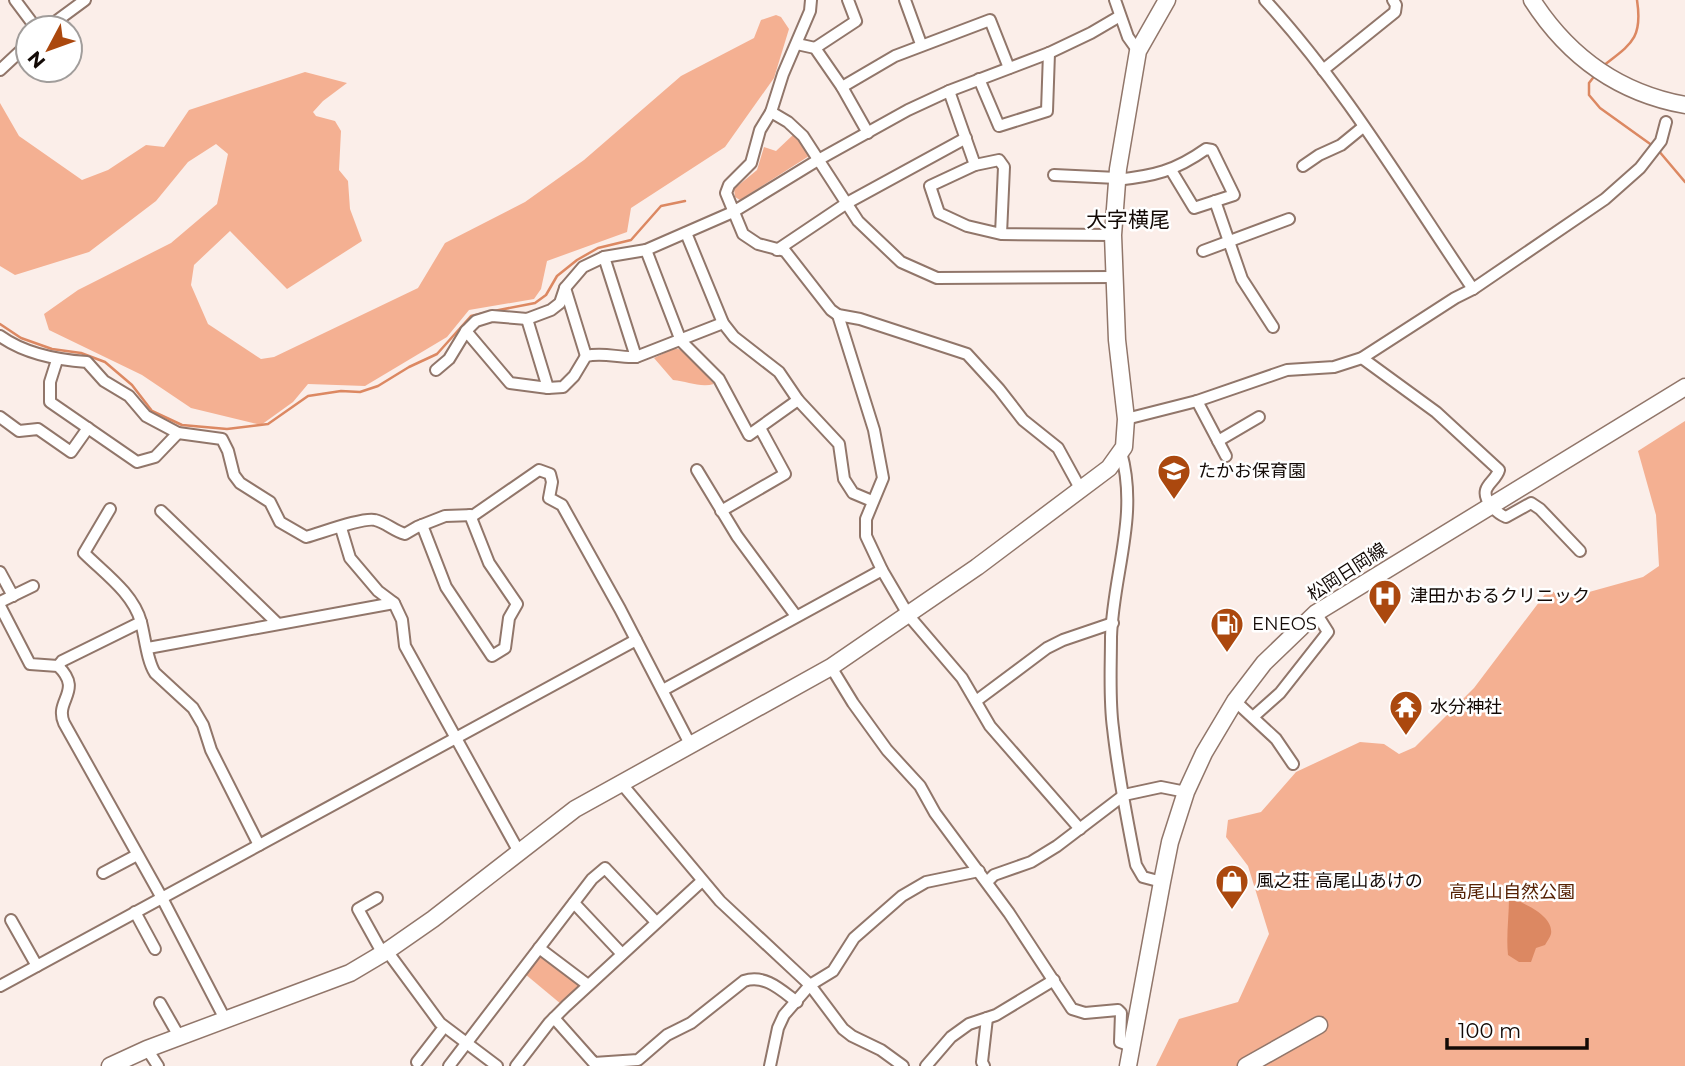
<svg xmlns="http://www.w3.org/2000/svg" width="1685" height="1066" font-family="Montserrat,'Noto Sans JP',sans-serif">
  <style>
    .green { fill: #f4b092 }
    .water { fill: #dc8862 }
    .lines { fill: none; stroke-linecap: round; stroke-linejoin: round }
    .stream { stroke: #dc8862; stroke-width: 2.5 }
    .street-casing { stroke: #91766a; stroke-width: 14 }
    .secondary-casing { stroke: #91766a; stroke-width: 19 }
    .street { stroke: #fff; stroke-width: 10 }
    .secondary { stroke: #fff; stroke-width: 16 }
    .labels { text-anchor: middle; dominant-baseline: central; stroke-width: 5; stroke-linejoin: round; paint-order: stroke }
    .poi-label { font-size: 18px; fill: #130a06; stroke: #fff; text-anchor: start }
    .street-label { font-size: 18px; fill: #130a06; stroke: #fff }
    .park-label { font-size: 18px; fill: #552003; stroke: #fff }
    .quarter-label { font-size: 21px; fill: #130a06; stroke: #fff }
  </style>
  <rect width="100%" height="100%" fill="#fbeee9"/>
  <g class="green">
    <polygon points="776,15 781,17 789,29 774,78 725,147 631,208 627,232 547,261 541,289 534,299 469,310 447,337 365,386 308,384 293,402 261,425 191,408 142,375 49,330 44,314 78,290 171,243 217,204 228,154 216,144 188,162 156,201 89,252 15,275 0,266 0,103 19,136 82,180 108,170 146,145 164,147 189,110 305,72 347,83 323,101 313,112 316,116 335,121 341,131 339,170 348,181 350,209 362,241 287,289 230,231 194,265 191,285 208,324 261,359 274,357 418,288 445,243 525,202 584,160 681,76 754,38 761,20"/>
    <polygon points="794,134 809,156 740,200 735,197 734,189 757,170 764,147 776,151"/>
    <path d="M 675,348 L 684,351 L 714,384 C 700,388 687,381 673,380 L 654,358 Z"/>
    <polygon points="1685,421 1685,1066 1156,1066 1179,1019 1238,1002 1269,934 1248,866 1226,837 1228,820 1261,812 1296,772 1360,742 1384,744 1399,754 1415,747 1474,688 1549,589 1564,599 1643,577 1659,566 1656,515 1638,451"/>
    <polygon points="539,955 579,983 580,987 561,1004 525,974"/>
  </g>
  <path class="water" d="M 1509,897 C 1523,903 1554,915 1551,934 C 1550,938 1547,941 1545,945 L 1536,948 L 1531,962 L 1519,962 L 1508,955 C 1506,936 1509,917 1509,897 Z"/>
  <g class="lines">
    <g class="stream">
      <path d="M 1603,66 C 1631,44 1643,39 1637,0"/>
      <polyline points="1596,74 1589,83 1589,95 1600,108 1653,146"/>
      <polyline points="1658,150 1685,182"/>
      <polyline points="494,311 535,303 546,295 557,276 577,260 598,248 631,240 661,206 685,201"/>
      <polyline points="0,324 21,338 52,349 81,353 105,362 132,385 152,411 182,425 227,429 268,424 308,396 341,391 360,392 378,386 409,367 437,354 471,316 484,313"/>
    </g>
    <defs>
      <g id="street">
        <polyline points="15,0 36,28"/>
        <polyline points="811,0 810,11 783,74 771,112 760,130 751,163 729,185 726,193 743,234 758,244 785,251 831,310 838,315 860,319 967,354 999,389 1023,420 1058,448 1081,490"/>
        <polyline points="905,0 921,44"/>
        <polyline points="1115,0 1128,37 1138,51"/>
        <path d="M 1265,0 C 1345,87 1406,191 1473,289"/>
        <polyline points="47,28 85,0"/>
        <polyline points="797,44 815,48 842,87 868,133"/>
        <polyline points="815,48 856,21 848,0"/>
        <polyline points="0,70 28,44"/>
        <polyline points="1323,70 1395,12 1396,5 1393,0"/>
        <polyline points="979,79 999,126 1047,111 1049,53"/>
        <polyline points="842,87 895,56 990,20 1009,68"/>
        <polyline points="949,91 975,165"/>
        <polyline points="771,112 788,122 803,136 858,221 901,262 937,278 1115,277"/>
        <polyline points="1303,166 1319,155 1341,145 1363,127"/>
        <polyline points="1054,175 1117,178"/>
        <path d="M 1116,180 C 1154,176 1175,171 1206,149 L 1212,150 L 1234,195 L 1194,208 L 1171,170"/>
        <polyline points="1215,201 1242,279 1273,327"/>
        <polyline points="686,233 723,323 734,337 779,372 798,400 839,444 844,479 853,493 872,501"/>
        <polyline points="1001,234 1004,167 999,160 975,165 930,186 939,213 967,226 1001,234 1113,235"/>
        <polyline points="646,250 681,341 719,379 749,435 798,400"/>
        <polyline points="777,250 847,203 966,138"/>
        <polyline points="1203,251 1289,219"/>
        <polyline points="604,257 636,357"/>
        <polyline points="565,288 586,356"/>
        <polyline points="838,315 874,430 883,478 866,519 866,536 882,570 909,616 962,678 990,726 1080,829"/>
        <polyline points="527,319 548,388"/>
        <polyline points="466,331 476,321 492,316 527,319 551,310 560,303 565,288 583,267 604,257 646,250 733,212 818,160 908,110 949,91 1049,53 1091,33 1120,16"/>
        <path d="M 0,336 C 25,354 57,360 87,362 L 104,381 L 129,396 L 146,416 L 178,433 L 222,439 L 228,451 L 234,475 L 240,483 L 270,502 L 280,522 L 306,537 C 321,533 363,517 375,520 C 385,522 394,531 405,534 L 417,527 L 445,516 L 474,515 L 539,470 L 550,474 L 552,482 L 549,498 L 562,505 L 620,609 L 690,744"/>
        <path d="M 1362,358 L 1436,412 L 1499,470 C 1497,478 1488,483 1486,490 C 1483,501 1498,514 1506,517 L 1531,503 L 1540,509 L 1580,551"/>
        <polyline points="57,360 50,382 50,402 137,462 155,457 178,433"/>
        <path d="M 436,370 L 449,359 L 466,331 L 510,383 L 548,388 L 563,387 L 574,376 L 586,356 C 604,352 618,358 636,357 L 723,323"/>
        <polyline points="1197,401 1226,456"/>
        <polyline points="0,417 19,431 38,429 71,452 88,428"/>
        <polyline points="1126,419 1197,401 1287,370 1334,367 1362,358 1455,298 1473,289 1605,199 1640,168 1661,141 1666,122"/>
        <polyline points="1218,441 1259,417"/>
        <path d="M 1121,452 C 1139,516 1113,574 1111,637 C 1111,667 1109,699 1113,728 C 1118,774 1127,820 1136,865 L 1143,877 L 1162,882"/>
        <polyline points="697,470 737,536 796,616"/>
        <path d="M 110,509 L 84,553 C 104,573 133,593 141,622"/>
        <polyline points="161,511 277,623"/>
        <polyline points="721,511 785,474 760,428"/>
        <polyline points="422,525 446,587 492,656 505,648 509,618 517,604 489,563 470,515"/>
        <polyline points="341,528 350,558 378,591 394,603 402,620 405,646 519,852"/>
        <polyline points="0,572 13,596"/>
        <polyline points="0,602 33,586"/>
        <path d="M 0,606 L 30,664 L 58,666 C 84,691 54,700 64,723 L 162,898 L 226,1021"/>
        <polyline points="148,648 394,603"/>
        <path d="M 58,666 L 62,661 L 141,622 C 145,637 147,661 155,673 L 193,708 L 203,725 L 211,750 L 259,845"/>
        <polyline points="831,667 853,703 887,750 920,786 935,813 1009,913 1072,1009 1085,1013 1118,1010 1121,1013 1120,1042 1131,1046"/>
        <polyline points="663,690 882,570"/>
        <polyline points="976,701 1047,648 1063,640 1113,623"/>
        <polyline points="1235,701 1276,739 1293,764"/>
        <polyline points="1253,717 1280,693 1328,632 1316,613"/>
        <polyline points="621,783 720,901 810,985 843,1029 852,1036 881,1050 903,1066"/>
        <polyline points="103,873 137,855"/>
        <polyline points="987,882 994,875 1031,862 1057,846 1124,795 1161,787 1186,792"/>
        <polyline points="377,898 358,909 383,954"/>
        <polyline points="574,903 622,954"/>
        <polyline points="135,912 155,949"/>
        <polyline points="11,920 37,966"/>
        <polyline points="539,948 588,985"/>
        <polyline points="387,951 440,1023 497,1066"/>
        <polyline points="0,986 636,640"/>
        <polyline points="160,1003 180,1038"/>
        <path d="M 554,1018 L 594,1063 L 638,1060 L 667,1035 L 691,1023 L 744,981 C 765,974 781,990 797,1002"/>
        <polyline points="147,1049 158,1066"/>
        <polyline points="417,1062 441,1031"/>
        <polyline points="449,1066 592,879 605,868 656,922"/>
        <polyline points="516,1066 549,1023 566,1006 702,881"/>
        <polyline points="770,1066 778,1028 784,1015 810,985 833,971 854,938 902,896 926,882 979,871"/>
        <polyline points="926,1066 951,1037 969,1024 996,1015 1054,980"/>
        <polyline points="984,1066 982,1062 987,1018"/>
      </g>
      <g id="secondary">
        <path d="M 1532,0 C 1568,56 1619,93 1685,105"/>
        <polyline points="110,1066 147,1049 350,973 387,951 433,919 575,809 831,667 977,567 1109,468 1124,447 1126,419 1117,340 1113,235 1118,169 1138,51 1167,0"/>
        <polyline points="1128,1066 1162,882 1170,842 1186,792 1204,753 1235,701 1264,663 1316,613 1685,387"/>
        <polyline points="1246,1066 1319,1025"/>
      </g>
    </defs>
    <use href="#street" class="street-casing"/>
    <use href="#secondary" class="secondary-casing"/>
    <use href="#street" class="street"/>
    <use href="#secondary" class="secondary"/>
  </g>
  <defs>
    <symbol id="school-pin" viewBox="-11 -11 22 30"><path d="M0 17L-7.5 6A9.5 9.5 0 1 1 7.5 6Z" fill="#ab480e" stroke="#fff"/><path d="M0-5L7-2L0 1L-7-2ZM-4 1L0 2.5L4 1V4Q0 6-4 4Z" fill="#fff"/></symbol>
    <symbol id="hospital-pin" viewBox="-11 -11 22 30"><path d="M0 17L-7.5 6A9.5 9.5 0 1 1 7.5 6Z" fill="#ab480e" stroke="#fff"/><path d="M-5-5h3v3.5h4V-5h3V5h-3V1.5h-4V5h-3Z" fill="#fff"/></symbol>
    <symbol id="fuel-pin" viewBox="-11 -11 22 30"><path d="M0 17L-7.5 6A9.5 9.5 0 1 1 7.5 6Z" fill="#ab480e" stroke="#fff"/><path d="M-5.5-6h7V0h2V4h1.3V-2.5L3-4.5l.8-.8L6-3V5H2.5V1h-1V6h-7ZM-4.2-4.7v3.2H.2V-4.7Z" fill="#fff"/></symbol>
    <symbol id="temple-pin" viewBox="-11 -11 22 30"><path d="M0 17L-7.5 6A9.5 9.5 0 1 1 7.5 6Z" fill="#ab480e" stroke="#fff"/><path d="M0-6L5-2H3V0L6.5 2.5H4V6H1.5V3h-3V6H-4V2.5H-6.5L-3 0V-2H-5Z" fill="#fff"/></symbol>
    <symbol id="shop-pin" viewBox="-11 -11 22 30"><path d="M0 17L-7.5 6A9.5 9.5 0 1 1 7.5 6Z" fill="#ab480e" stroke="#fff"/><path d="M-5-2.5h2.3a2.7 3.5 0 0 1 5.4 0H5L5.5 6h-11ZM-1.5-2.5h3a1.5 2.3 0 0 0-3 0Z" fill="#fff"/></symbol>
  </defs>
  <g fill-rule="evenodd">
    <use href="#school-pin" x="1155" y="452" width="38" height="52"/>
    <use href="#hospital-pin" x="1366" y="577" width="38" height="52"/>
    <use href="#fuel-pin" x="1208" y="605" width="38" height="52"/>
    <use href="#temple-pin" x="1387" y="688" width="38" height="52"/>
    <use href="#shop-pin" x="1213" y="862" width="38" height="52"/>
  </g>
  <g class="labels">
    <g class="poi-label">
      <text x="1198" y="471">たかお保育園</text>
      <text x="1410" y="596">津田かおるクリニック</text>
      <text x="1252" y="624">ENEOS</text>
      <text x="1430" y="707">水分神社</text>
      <text x="1256" y="881">風之荘 高尾山あけの</text>
    </g>
    <g class="street-label">
      <text transform="translate(1347 572) rotate(-33)">松岡日岡線</text>
    </g>
    <g class="park-label">
      <text x="1512" y="892">高尾山自然公園</text>
    </g>
    <g class="quarter-label">
      <text x="1128" y="219">大字横尾</text>
    </g>
  </g>
  <g transform="translate(49 49) rotate(229)"><circle r="33" fill="#ffffff" stroke="#a19d9b" stroke-width="2"/>
  <path d="M0-5L12 26L0 18L-12 26Z" fill="#ab480e"/>
  <text y="-10" font-size="19" font-weight="bold" text-anchor="middle" fill="#130a06">N</text>
  </g>
  <path d="M1447 1038v10h140v-10" fill="none" stroke="#130a06" stroke-width="3.5"/>
  <text x="1458" y="1038" font-size="21" fill="#130a06" stroke="#ffffff" stroke-width="5" paint-order="stroke">100 m</text>
</svg>
